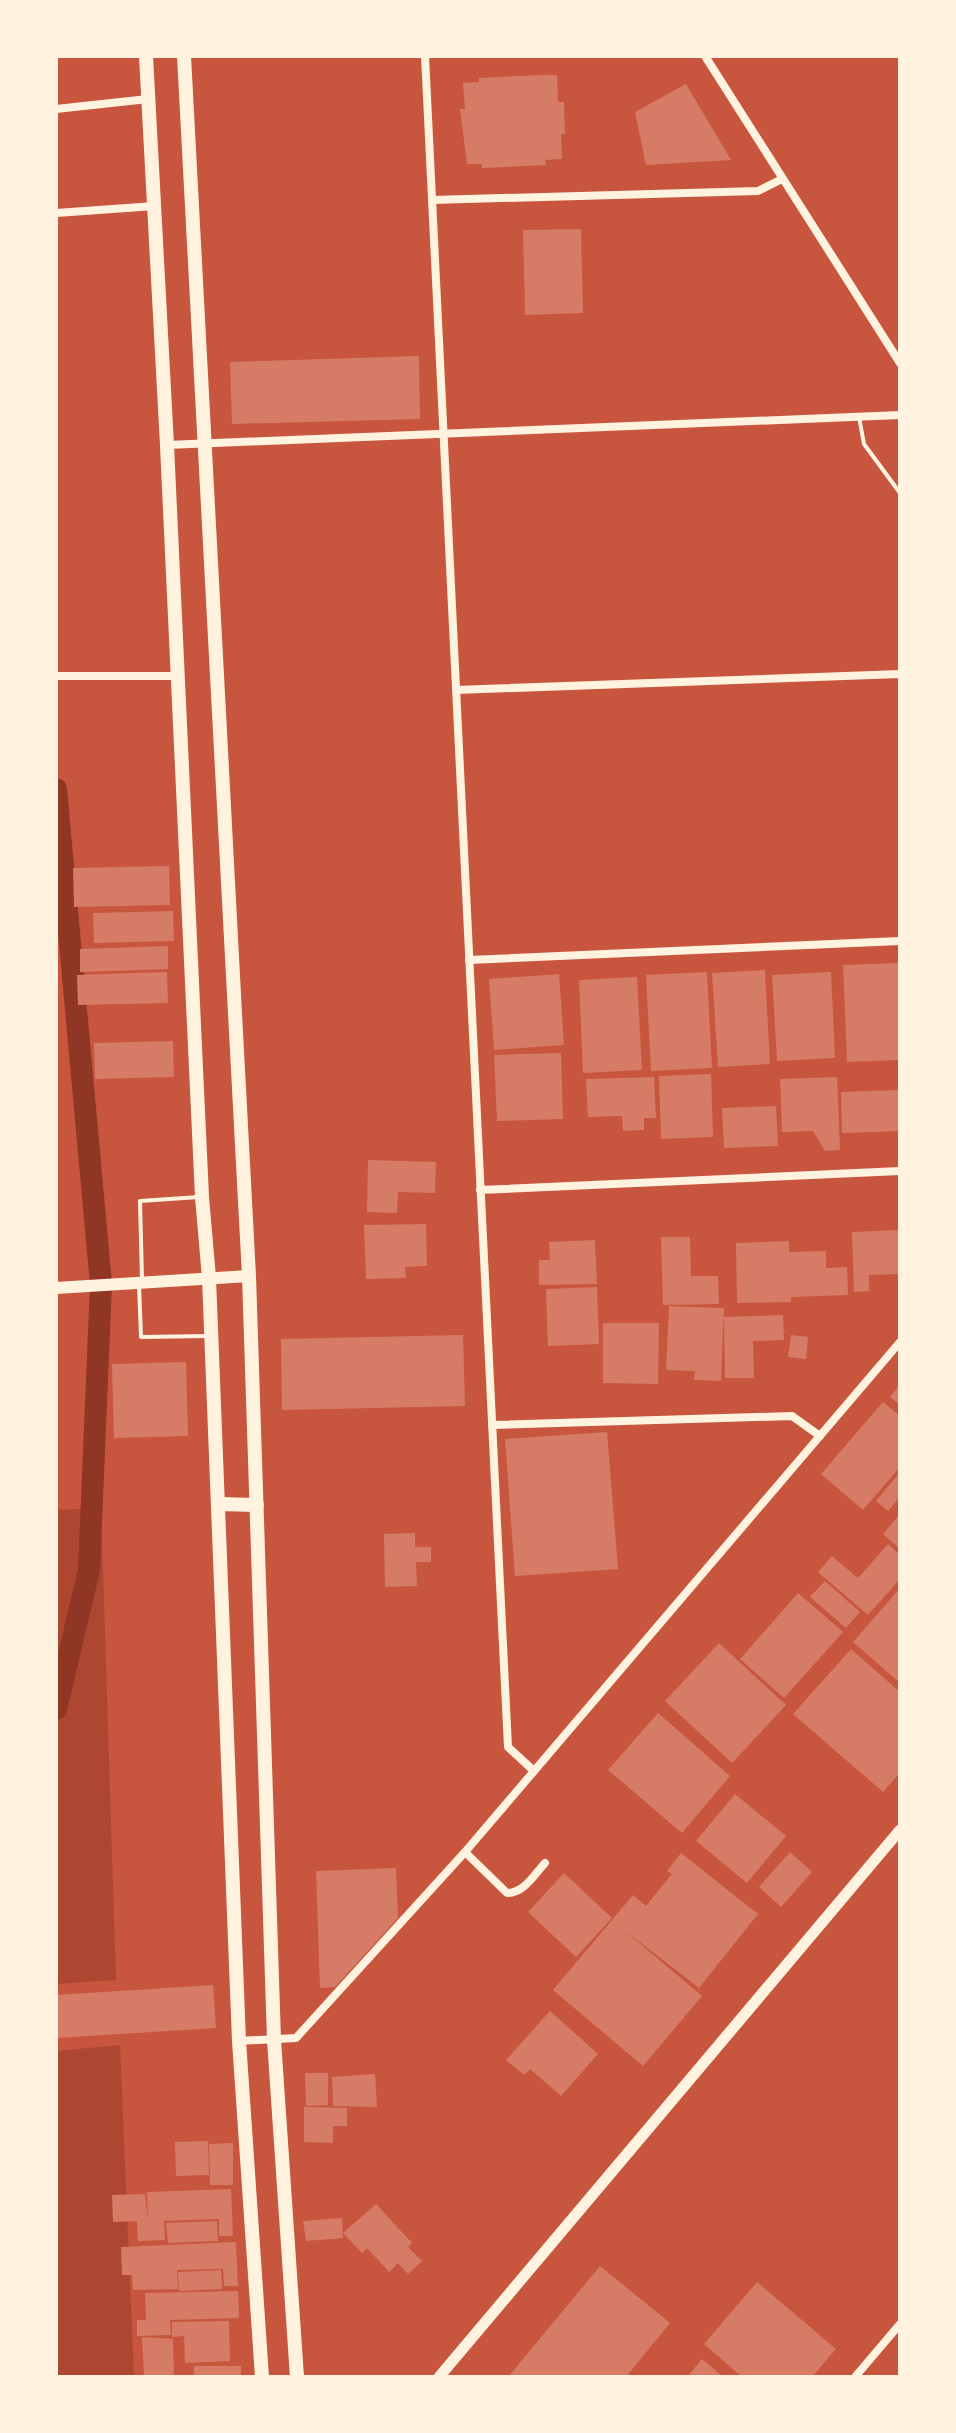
<svg xmlns="http://www.w3.org/2000/svg" width="956" height="2433" font-family="'Public Sans',sans-serif">
  <style>
    .green { fill: #ae4732 }
    .lines { fill: none; stroke-linecap: round; stroke-linejoin: round }
    .canal { stroke: #8f3625; stroke-width: 22 }
    .building { fill: #d67c66 }
    .service { stroke: #fff3e0; stroke-width: 4 }
    .minor { stroke: #fff3e0; stroke-width: 8 }
    .tertiary { stroke: #fff3e0; stroke-width: 11 }
    .secondary { stroke: #fff3e0; stroke-width: 12 }
    .primary { stroke: #fff3e0; stroke-width: 14 }
  </style>
  <rect width="100%" height="100%" fill="#c8553d"/>
  <g class="green">
    <polygon points="101,1508 116,1980 56,1984 56,1510"/>
    <polygon points="120,2045 134,2377 56,2377 56,2051"/>
  </g>
  <g class="lines">
    <polyline class="canal" points="56,789 101,1284 89,1570 56,1709"/>
  </g>
  <g class="building">
    <polygon points="541,75 557,75 558,102 564,102 565,134 561,134 562,159 545,160 546,165 482,168 482,164 467,164 460,109 465,109 463,83 479,82 479,78"/>
    <polygon points="686,84 731,160 646,165 635,112"/>
    <polygon points="581,229 583,313 525,315 523,230"/>
    <polygon points="419,356 420,419 232,424 230,362"/>
    <polygon points="169,866 170,905 74,907 73,868"/>
    <polygon points="173,911 174,941 94,943 93,913"/>
    <polygon points="168,946 168,969 80,972 80,949"/>
    <polygon points="900,963 900,1060 847,1062 843,965"/>
    <polygon points="765,970 770,1064 718,1067 712,973"/>
    <polygon points="167,972 168,1003 78,1005 77,975"/>
    <polygon points="707,972 712,1068 651,1071 646,975"/>
    <polygon points="831,972 835,1058 777,1061 772,975"/>
    <polygon points="559,974 564,1045 494,1050 489,979"/>
    <polygon points="637,977 642,1070 583,1073 579,980"/>
    <polygon points="173,1041 174,1077 95,1079 94,1043"/>
    <polygon points="561,1053 563,1119 497,1121 494,1055"/>
    <polygon points="711,1074 713,1137 661,1139 659,1076"/>
    <polygon points="654,1077 656,1118 644,1118 644,1130 623,1131 622,1116 588,1117 586,1079"/>
    <polygon points="837,1077 840,1150 825,1151 813,1131 782,1132 780,1079"/>
    <polygon points="898,1090 900,1131 842,1133 841,1092"/>
    <polygon points="776,1106 778,1146 724,1148 722,1108"/>
    <polygon points="368,1160 436,1162 435,1193 398,1192 397,1213 367,1212"/>
    <polygon points="426,1224 427,1266 405,1267 406,1278 366,1279 364,1225"/>
    <polygon points="899,1230 900,1274 869,1275 869,1291 854,1292 852,1232"/>
    <polygon points="661,1237 690,1237 691,1276 718,1276 719,1304 663,1305"/>
    <polygon points="595,1240 597,1284 539,1285 539,1260 550,1260 549,1242"/>
    <polygon points="789,1241 789,1252 826,1251 826,1268 847,1267 848,1295 791,1297 791,1302 737,1303 736,1243"/>
    <polygon points="597,1287 599,1344 548,1346 546,1289"/>
    <polygon points="669,1306 724,1308 721,1381 694,1380 695,1371 666,1370"/>
    <polygon points="783,1315 784,1340 753,1341 754,1378 725,1378 724,1317"/>
    <polygon points="603,1323 659,1323 658,1384 603,1383"/>
    <polygon points="463,1335 465,1406 282,1410 281,1339"/>
    <polygon points="791,1335 808,1337 806,1359 788,1357"/>
    <polygon points="186,1362 188,1436 114,1438 112,1364"/>
    <polygon points="898,1387 900,1388 900,1405 890,1397"/>
    <polygon points="883,1402 900,1416 900,1467 863,1510 821,1474"/>
    <polygon points="607,1432 618,1569 515,1576 505,1439"/>
    <polygon points="900,1472 900,1497 888,1511 876,1501"/>
    <polygon points="900,1514 900,1549 883,1534"/>
    <polygon points="415,1533 415,1547 431,1547 431,1562 416,1562 417,1586 385,1587 384,1534"/>
    <polygon points="888,1544 900,1555 900,1579 868,1615 818,1572 832,1556 858,1578"/>
    <polygon points="825,1581 860,1612 846,1628 810,1597"/>
    <polygon points="900,1588 900,1683 853,1642"/>
    <polygon points="798,1593 843,1632 784,1698 740,1659"/>
    <polygon points="719,1643 786,1705 732,1763 665,1701"/>
    <polygon points="851,1649 900,1692 900,1773 883,1792 793,1714"/>
    <polygon points="658,1713 730,1776 682,1833 608,1770"/>
    <polygon points="735,1794 786,1836 747,1883 696,1841"/>
    <polygon points="790,1852 812,1872 781,1907 759,1887"/>
    <polygon points="681,1853 758,1914 699,1988 624,1930 702,1996 643,2066 553,1990 633,1895 646,1906 672,1874 667,1871"/>
    <polygon points="396,1868 398,1918 335,1987 320,1988 316,1871"/>
    <polygon points="564,1873 612,1918 576,1957 528,1912"/>
    <polygon points="213,1985 216,2028 56,2038 56,1995"/>
    <polygon points="550,2011 598,2054 561,2096 530,2069 524,2075 506,2060"/>
    <polygon points="305,2073 328,2073 328,2105 306,2106"/>
    <polygon points="375,2074 377,2107 333,2106 332,2077"/>
    <polygon points="304,2107 347,2108 347,2126 333,2126 333,2143 304,2142"/>
    <polygon points="208,2141 209,2175 176,2176 175,2142"/>
    <polygon points="233,2143 233,2185 210,2185 209,2144"/>
    <polygon points="231,2189 233,2236 219,2236 219,2219 164,2221 165,2240 138,2241 137,2221 113,2222 112,2195 145,2194 148,2221 147,2192"/>
    <polygon points="376,2204 412,2243 408,2247 422,2261 408,2274 398,2263 389,2272 367,2248 362,2253 343,2233"/>
    <polygon points="342,2218 343,2238 306,2241 303,2221"/>
    <polygon points="217,2221 218,2241 168,2243 166,2223"/>
    <polygon points="236,2242 238,2286 224,2286 223,2269 177,2270 178,2289 133,2290 132,2275 122,2275 121,2247"/>
    <polygon points="600,2266 670,2323 626,2377 508,2377"/>
    <polygon points="221,2270 222,2289 179,2291 178,2272"/>
    <polygon points="757,2282 836,2349 812,2377 742,2377 704,2344"/>
    <polygon points="238,2291 239,2318 170,2320 171,2335 137,2336 137,2320 146,2320 145,2293"/>
    <polygon points="229,2321 230,2361 185,2363 184,2336 172,2337 172,2322"/>
    <polygon points="142,2337 173,2339 174,2376 144,2377"/>
    <polygon points="702,2359 723,2377 687,2377"/>
    <rect x="194" y="2366" width="47" height="11"/>
  </g>
  <g class="lines">
    <g class="service">
      <polyline points="859,417 864,444 900,493"/>
      <polyline points="142,1280 140,1201 199,1197"/>
      <polyline points="139,1285 141,1337 208,1336"/>
    </g>
    <g class="minor">
      <polyline points="425,56 508,1747 534,1771"/>
      <polyline points="705,56 900,363"/>
      <polyline points="56,109 148,99"/>
      <polyline points="432,200 758,191 782,179"/>
      <polyline points="56,213 155,206"/>
      <polyline points="167,445 900,415"/>
      <polyline points="56,676 178,676"/>
      <polyline points="456,690 900,674"/>
      <polyline points="469,960 900,941"/>
      <polyline points="480,1190 900,1171"/>
      <polyline points="492,1425 792,1416 820,1436"/>
      <path d="M 465,1852 L 507,1893 C 524,1893 534,1875 545,1863"/>
      <polyline points="239,2041 296,2038 465,1852 900,1342"/>
      <polyline points="855,2377 900,2324"/>
    </g>
    <polyline class="tertiary" points="439,2377 900,1830"/>
    <polyline class="secondary" points="56,1288 249,1276"/>
    <g class="primary">
      <polyline points="146,56 167,445 202,1197 209,1278 239,2041 262,2377"/>
      <polyline points="184,56 249,1276 274,2040 297,2377"/>
      <polyline points="218,1504 257,1505"/>
    </g>
  </g>
  <rect width="956" height="2433" fill="none" stroke="#fff3e0" stroke-width="116"/>
</svg>
